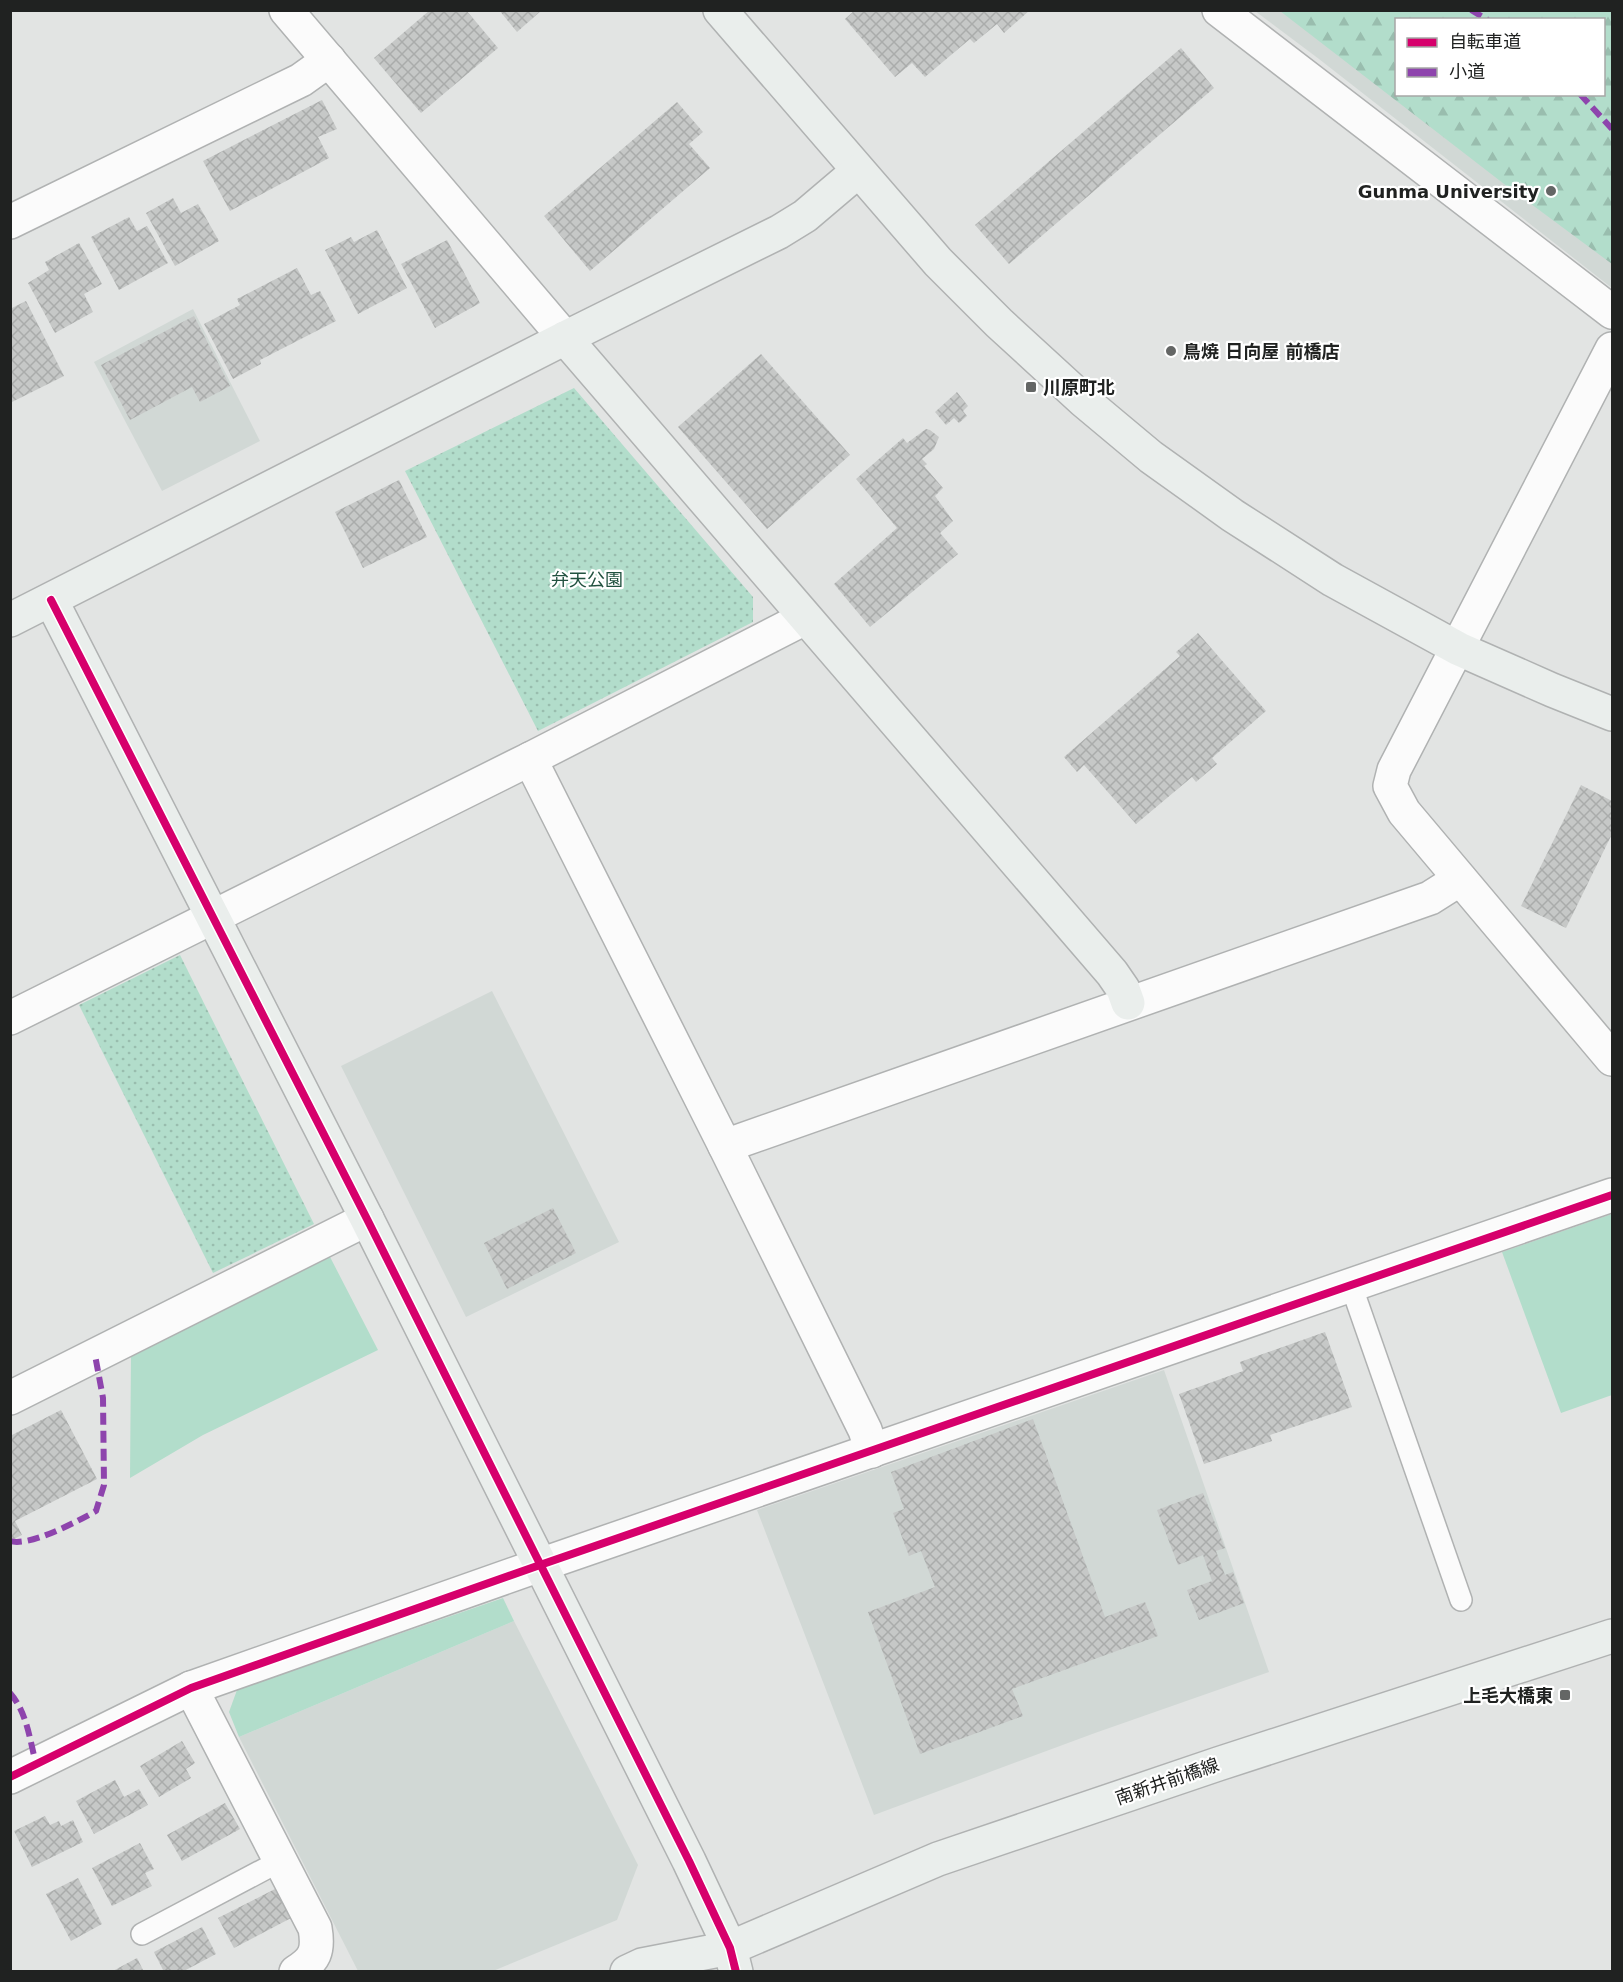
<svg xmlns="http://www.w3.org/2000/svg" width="1623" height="1982" font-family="'DejaVu Sans','Noto Sans JP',sans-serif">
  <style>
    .built { fill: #d1d8d5; fill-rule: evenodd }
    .grass { fill: #b2ddcb }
    .forest { fill: url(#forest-firs); fill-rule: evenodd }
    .park { fill: url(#park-dots) }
    .building { fill: url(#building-cross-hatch) }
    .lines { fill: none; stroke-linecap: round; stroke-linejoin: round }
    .lane-casing { stroke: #b0b2b2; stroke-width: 24 }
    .street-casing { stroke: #b0b2b2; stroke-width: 36 }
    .secondary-casing { stroke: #b0b2b2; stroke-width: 36 }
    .lane { stroke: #fbfbfb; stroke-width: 21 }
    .street { stroke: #fbfbfb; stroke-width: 33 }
    .secondary { stroke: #eaeeec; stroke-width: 33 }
    .quiet { stroke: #8e44ad; stroke-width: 6; stroke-dasharray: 12 6; stroke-linecap: butt }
    .cycleway-casing { stroke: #fff; stroke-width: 11 }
    .cycleway { stroke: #d6006c; stroke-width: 8 }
    .poi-dot { fill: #646665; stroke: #fff; stroke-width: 2 }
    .labels { text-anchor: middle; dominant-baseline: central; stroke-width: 4.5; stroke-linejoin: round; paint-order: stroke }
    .poi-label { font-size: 18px; font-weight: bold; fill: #202221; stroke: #fff; text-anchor: end }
    .park-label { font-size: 18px; fill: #225240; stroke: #fff }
    .street-label { font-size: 18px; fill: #202221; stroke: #fff }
  </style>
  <defs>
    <pattern id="forest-firs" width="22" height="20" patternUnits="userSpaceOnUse" patternTransform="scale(1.5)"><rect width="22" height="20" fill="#b2ddcb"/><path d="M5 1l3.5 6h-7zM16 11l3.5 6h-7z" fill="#99bdae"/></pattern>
    <pattern id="park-dots" width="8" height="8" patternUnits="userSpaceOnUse" patternTransform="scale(1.5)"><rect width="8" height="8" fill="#b2ddcb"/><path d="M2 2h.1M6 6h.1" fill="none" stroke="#99bdae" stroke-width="1.8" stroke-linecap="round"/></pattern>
    <pattern id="building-cross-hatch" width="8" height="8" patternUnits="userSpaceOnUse" patternTransform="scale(1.5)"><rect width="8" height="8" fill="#c6c8c7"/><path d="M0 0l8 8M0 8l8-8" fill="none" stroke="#aaacab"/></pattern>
  </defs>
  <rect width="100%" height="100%" fill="#e2e4e3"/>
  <g class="built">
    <path d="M 1255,11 L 1612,11 L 1612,288 L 1319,59 ZM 1396,20 L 1604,20 L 1604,94 L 1396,94 Z"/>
    <polygon points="193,309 260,441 162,491 94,362"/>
    <polygon points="492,991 619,1242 466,1317 341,1066"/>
    <polygon points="1164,1370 1269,1672 1095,1733 874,1815 757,1510"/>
    <polygon points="514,1621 638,1865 617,1920 493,1971 358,1971 239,1737"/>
  </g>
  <g class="grass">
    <polygon points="1612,1214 1612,1395 1561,1413 1502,1252"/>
    <polygon points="329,1255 378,1350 203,1435 130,1478 131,1353"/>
    <polygon points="503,1598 514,1621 239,1737 229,1712 237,1690"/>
  </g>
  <path class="forest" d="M 1280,11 L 1612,11 L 1612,264 L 1508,187 ZM 1396,20 L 1604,20 L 1604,94 L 1396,94 Z"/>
  <g class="park">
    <polygon points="574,388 753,597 753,622 538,731 405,471"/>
    <polygon points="180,955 314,1224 213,1273 79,1005"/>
  </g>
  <g class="building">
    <polygon points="430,10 466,10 498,48 421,113 374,58"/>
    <polygon points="499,10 542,10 517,32"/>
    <polygon points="855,10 892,10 894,13 897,10 1030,10 1004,33 997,24 974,43 970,39 925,77 912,63 895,77 845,19"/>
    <polygon points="1181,48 1214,88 1009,264 975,225"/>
    <polygon points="322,100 337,129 318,137 329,158 230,211 203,161"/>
    <polygon points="677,102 703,132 689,144 710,168 590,271 544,216"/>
    <polygon points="173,198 181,213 198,204 219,241 175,266 146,213"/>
    <polygon points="129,217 137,231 147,226 168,263 119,290 91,237"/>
    <polygon points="377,230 407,288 358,314 325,250 351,237 354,242"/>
    <polygon points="447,240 480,303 435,328 401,264"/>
    <polygon points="79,243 102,284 84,294 93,312 55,333 28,283 49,270 45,262"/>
    <polygon points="297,268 311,295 320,291 336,321 260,360 261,364 233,379 204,324 240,305 237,299"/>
    <polygon points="26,301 64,376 10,403 10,309"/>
    <polygon points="194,316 230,386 200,402 192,387 130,420 101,365"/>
    <polygon points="761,354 850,455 767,529 678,427"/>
    <polygon points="957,392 968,406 963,411 967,416 959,423 954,418 946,425 935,412"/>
    <polygon points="926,429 930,430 939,437 934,449 922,459 927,464 924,466 943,488 935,496 953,521 940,533 958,554 870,627 834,584 897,528 856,479 903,438 907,443"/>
    <polygon points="399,480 427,537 363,568 335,512"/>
    <polygon points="1198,633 1266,711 1212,758 1217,764 1196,782 1192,777 1136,824 1084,765 1077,772 1064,757 1180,656 1176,652"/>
    <polygon points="1581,785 1612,801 1612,834 1566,928 1521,906"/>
    <polygon points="553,1208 576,1253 507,1289 484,1243"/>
    <polygon points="1325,1332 1352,1407 1270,1435 1272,1441 1204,1464 1179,1394 1243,1371 1240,1362"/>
    <polygon points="61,1410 97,1479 15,1521 22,1535 10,1541 10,1436"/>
    <polygon points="1033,1419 1105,1617 1145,1602 1158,1636 1012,1689 1023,1716 920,1754 868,1612 935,1587 921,1551 909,1556 893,1513 904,1509 891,1472"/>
    <polygon points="1203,1493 1225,1548 1216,1551 1225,1575 1233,1572 1244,1603 1199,1620 1187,1590 1212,1581 1203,1555 1178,1565 1157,1510"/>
    <polygon points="182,1741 195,1763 186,1769 191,1778 159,1797 140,1766"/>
    <polygon points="115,1780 124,1797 139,1789 148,1805 94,1834 76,1801"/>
    <polygon points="225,1803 240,1829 182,1861 167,1835"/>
    <polygon points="45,1816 50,1825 59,1821 61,1826 73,1820 83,1842 32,1867 14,1831"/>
    <polygon points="140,1843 154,1869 145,1873 152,1886 112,1906 92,1868"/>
    <polygon points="78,1878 102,1924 71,1941 46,1894"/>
    <polygon points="277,1888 293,1917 234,1948 218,1918"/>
    <polygon points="202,1927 216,1954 182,1972 164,1972 154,1952"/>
    <polygon points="137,1958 144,1972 111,1972"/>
  </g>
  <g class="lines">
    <defs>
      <g id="lane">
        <polyline points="1351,1285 1461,1600"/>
        <polyline points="142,1934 280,1861"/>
      </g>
      <g id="street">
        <polyline points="286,10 565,338"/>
        <polyline points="1219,10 1612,312"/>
        <polyline points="10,222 301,80 329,60"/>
        <polyline points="1612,349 1394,770 1390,786 1404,812 1612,1059"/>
        <polyline points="530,759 725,1146 865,1430 872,1451"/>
        <polyline points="10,1018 530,759 805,618"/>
        <polyline points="725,1146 1430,898 1460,879"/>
        <polyline points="10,1398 367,1219"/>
        <path d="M 191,1688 L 315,1928 C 319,1951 315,1960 296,1972"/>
        <polyline points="10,1777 191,1688 540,1565 1612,1195"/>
      </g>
      <g id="secondary">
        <polyline points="720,10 938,262 999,323 1084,401 1151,457 1232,515 1333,580 1459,649 1552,690 1612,714"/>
        <polyline points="565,338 1112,973 1123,989 1128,1003"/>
        <polyline points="51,600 367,1219 689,1861 730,1948 736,1972"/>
        <polyline points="10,620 565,338 779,232 805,216 858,171"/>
        <polyline points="627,1972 642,1965 730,1948 938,1859 1218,1764 1612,1636"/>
      </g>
    </defs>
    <use href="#lane" class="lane-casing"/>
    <use href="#street" class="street-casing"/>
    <use href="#secondary" class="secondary-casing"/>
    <use href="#lane" class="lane"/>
    <use href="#street" class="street"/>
    <use href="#secondary" class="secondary"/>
    <g class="quiet">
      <polyline points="1471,10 1488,20"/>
      <polyline points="1580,94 1612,129"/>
      <path d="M 10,1541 C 30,1547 78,1521 96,1511 L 104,1485 L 103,1398 L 95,1355"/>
      <path d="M 10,1693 C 27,1712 30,1741 36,1764"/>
    </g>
    <defs>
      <g id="cycleway">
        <polyline points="51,600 367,1219 689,1861 730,1948 736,1972"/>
        <polyline points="10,1777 191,1688 540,1565 1612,1195"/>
      </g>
    </defs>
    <use href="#cycleway" class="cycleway-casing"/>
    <use href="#cycleway" class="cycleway"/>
  </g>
  <g class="poi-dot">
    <circle cx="1551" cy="191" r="6"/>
    <circle cx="1171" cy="351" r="6"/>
    <rect x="1025" y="381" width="12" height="12" rx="3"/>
    <rect x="1559" y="1689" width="12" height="12" rx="3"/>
  </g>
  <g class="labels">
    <g class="poi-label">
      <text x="1539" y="191">Gunma University</text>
      <text x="1183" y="351" text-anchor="start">鳥焼 日向屋 前橋店</text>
      <text x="1043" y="387" text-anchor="start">川原町北</text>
      <text x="1553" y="1695">上毛大橋東</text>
    </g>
    <g class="park-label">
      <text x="587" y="579">弁天公園</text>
    </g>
    <g class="street-label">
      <text transform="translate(1167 1781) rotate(-19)">南新井前橋線</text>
    </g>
  </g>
  <rect width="1623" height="1982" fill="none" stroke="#202221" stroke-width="24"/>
  <rect x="1395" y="18" width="210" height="78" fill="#ffffff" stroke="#a6a7a6" stroke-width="1.5"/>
  <rect x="1407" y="38" width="30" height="9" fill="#d6006c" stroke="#a6a7a6" stroke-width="1.5"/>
  <text x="1449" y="48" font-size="18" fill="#202221">自転車道</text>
  <rect x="1407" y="68" width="30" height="9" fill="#8e44ad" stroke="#a6a7a6" stroke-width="1.5"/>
  <text x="1449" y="78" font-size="18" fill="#202221">小道</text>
</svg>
